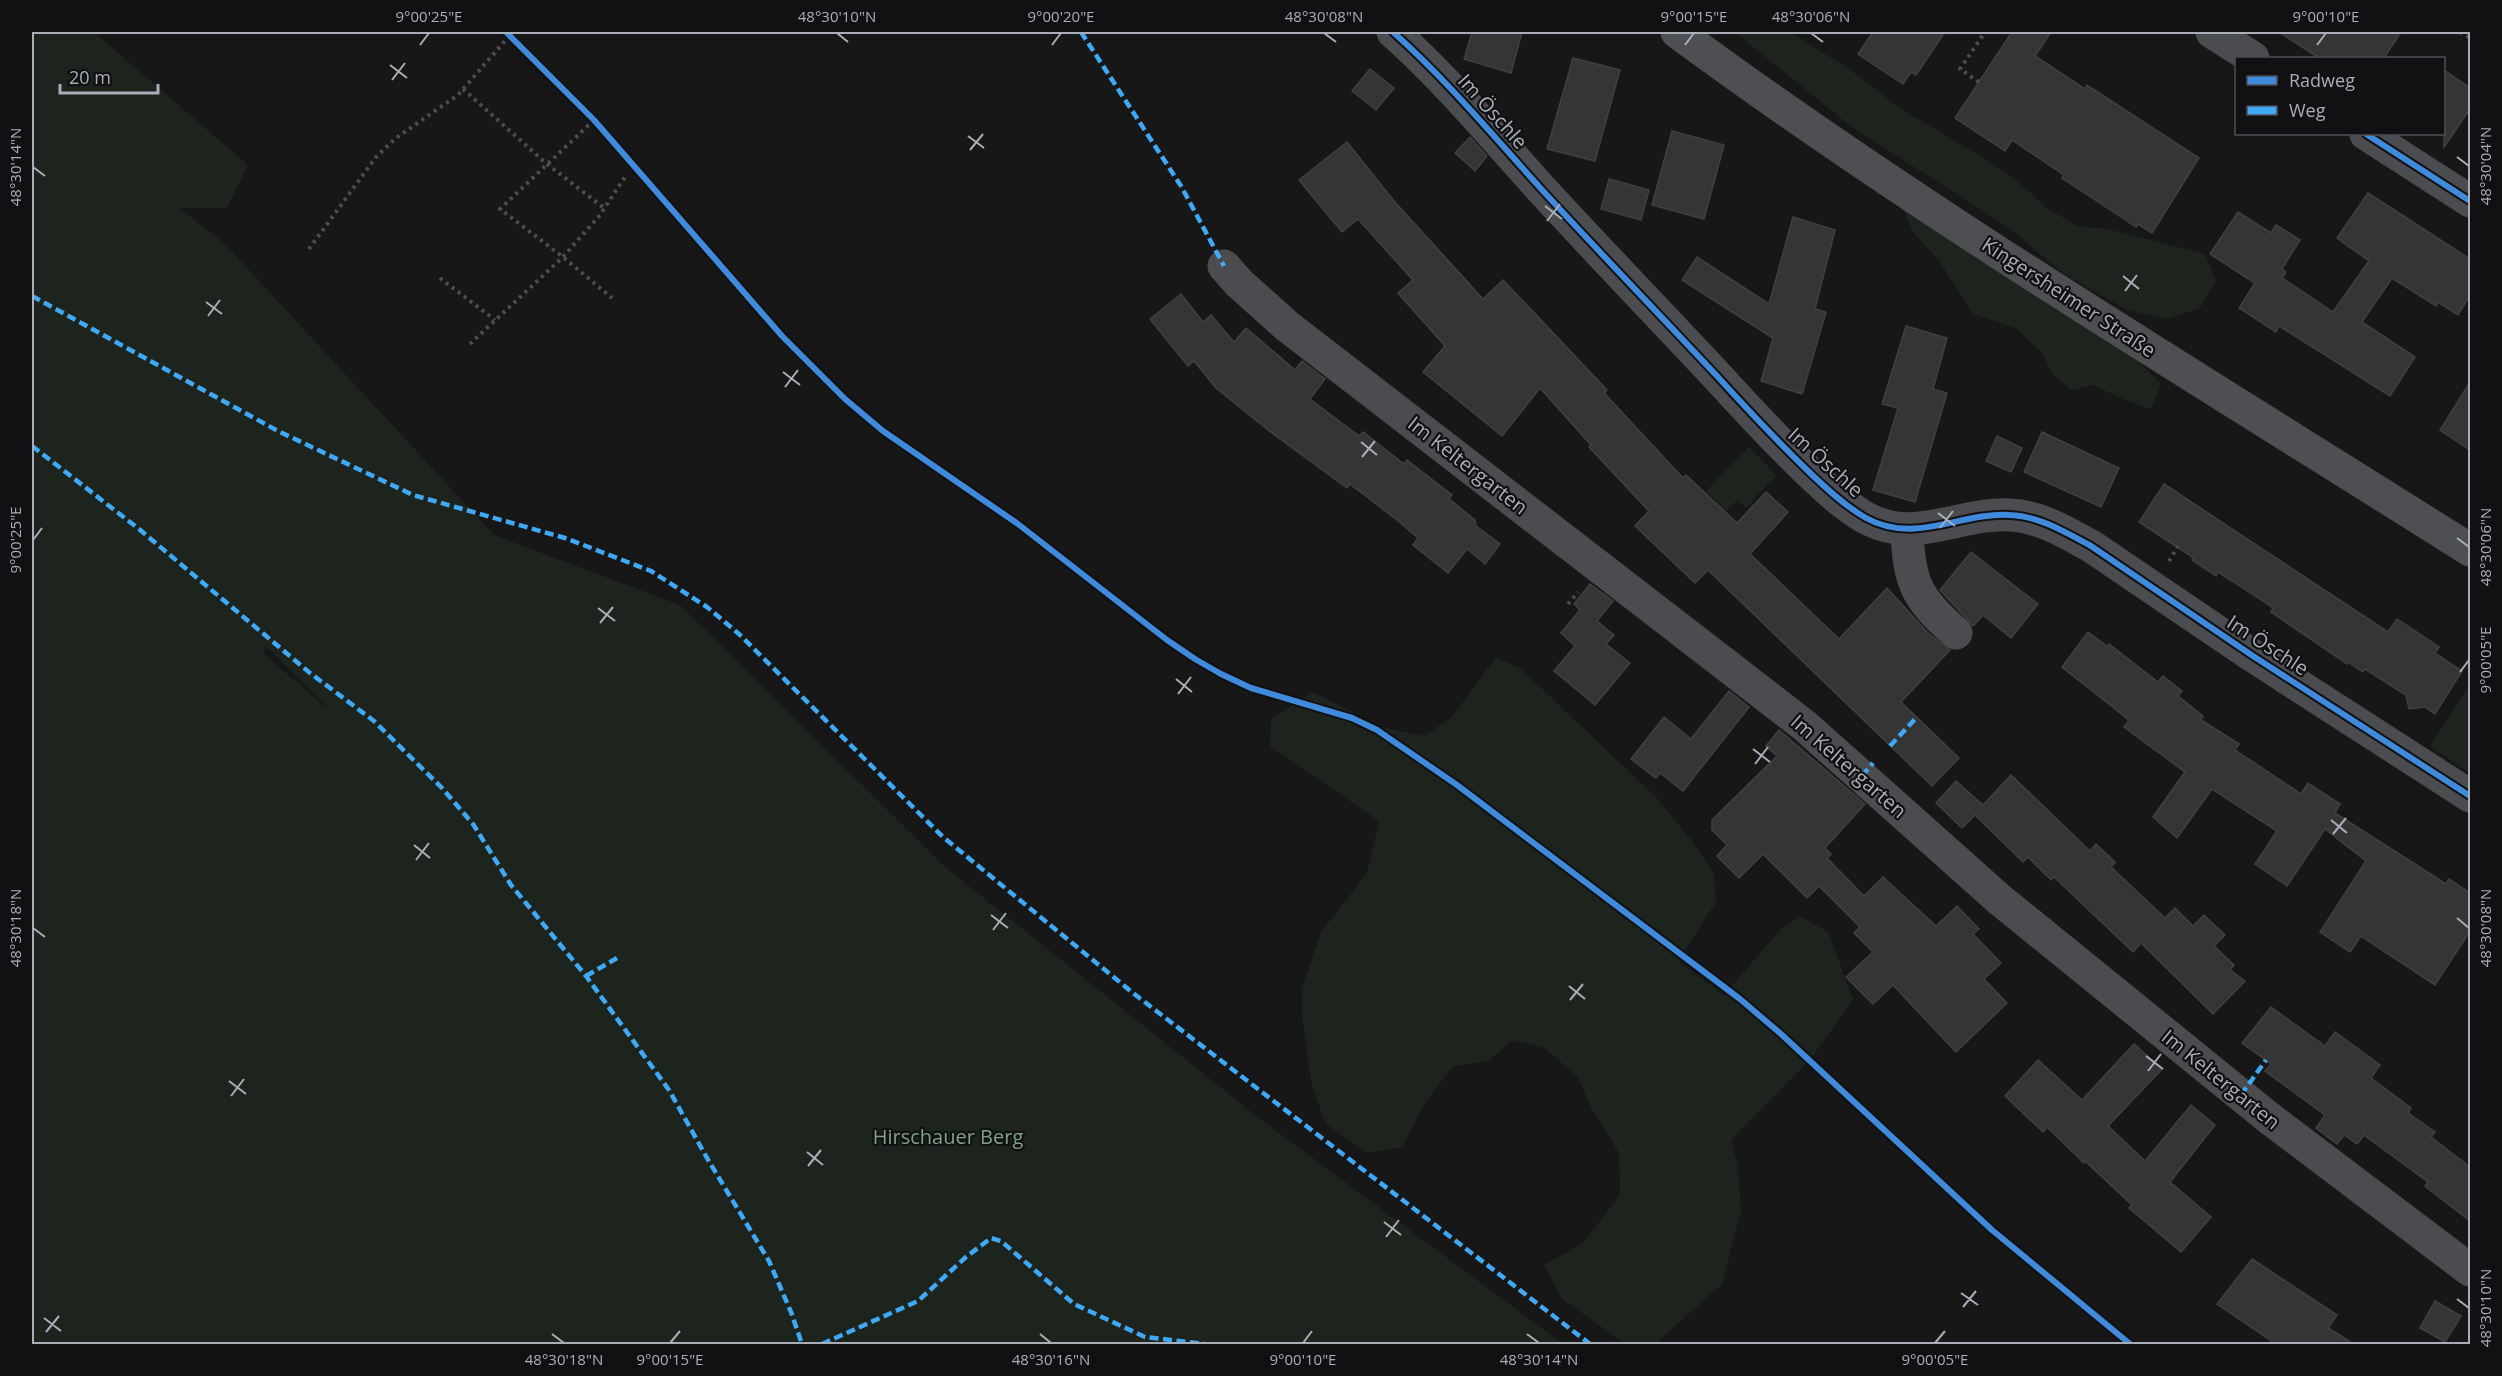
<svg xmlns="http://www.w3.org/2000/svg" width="2502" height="1376" font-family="'Open Sans',sans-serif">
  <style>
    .green { fill: #1d241e; fill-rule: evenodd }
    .building { fill: #353536; stroke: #3f4043; stroke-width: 1.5 }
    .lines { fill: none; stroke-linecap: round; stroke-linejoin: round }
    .path { stroke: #4d4e52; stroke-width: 4; stroke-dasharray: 3 4.5; stroke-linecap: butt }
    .minor { stroke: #4b4c50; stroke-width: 33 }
    .major { stroke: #4d4f52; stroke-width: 33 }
    .quiet { stroke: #3fa9f5; stroke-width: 4.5; stroke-dasharray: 9 4.5; stroke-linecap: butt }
    .cycleway-casing { stroke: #111113; stroke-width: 10 }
    .cycleway { stroke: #408adc; stroke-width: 6 }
    .ticks { fill: none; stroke: #a8adb8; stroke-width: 2 }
    .labels { text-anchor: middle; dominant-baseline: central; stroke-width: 4.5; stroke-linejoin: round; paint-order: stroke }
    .street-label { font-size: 20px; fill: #a8adb8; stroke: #111113 }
    .park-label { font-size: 20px; fill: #7fa381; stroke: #111113 }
    .neatline { fill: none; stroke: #a8adb8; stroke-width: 2 }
    .ticks-label { font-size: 15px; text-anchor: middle; fill: #a8adb8 }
  </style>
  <rect width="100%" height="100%" fill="#171717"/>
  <g class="green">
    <path d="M 32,32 L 94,32 L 248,165 L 227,208 L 179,208 L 225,244 L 494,535 L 680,605 L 945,867 L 1255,1115 L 1563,1344 L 32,1344 ZM 266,646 L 328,708 L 328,709 L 263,653 Z"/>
    <polygon points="1735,32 1790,32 1849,69 1903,110 1992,163 2016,180 2048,209 2078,226 2107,229 2205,254 2216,281 2200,308 2167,319 2127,310 2090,289 2058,270 2015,232 1849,125"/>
    <polygon points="1903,209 2137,360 2161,384 2151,409 2125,400 2093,385 2072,390 2054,376 2042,353 2016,328 1973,314 1940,262 1914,233"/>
    <polygon points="1749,447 1776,475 1746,508 1737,500 1726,511 1706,491"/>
    <polygon points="1496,657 1521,669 1655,796 1691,840 1714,873 1716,902 1678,961 1724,995 1782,928 1801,916 1829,933 1853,1000 1809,1061 1731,1140 1738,1166 1741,1211 1722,1284 1655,1344 1626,1344 1562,1299 1544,1265 1584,1242 1620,1195 1619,1153 1591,1107 1577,1076 1543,1047 1512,1040 1489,1061 1453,1066 1425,1103 1402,1147 1367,1153 1326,1124 1312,1086 1302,1016 1302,989 1321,932 1367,873 1379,821 1270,746 1271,718 1313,692 1381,727 1424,736 1451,718"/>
    <polygon points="2470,684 2470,773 2430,746"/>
  </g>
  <g class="building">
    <polygon points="1472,32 1522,32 1511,73 1464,59"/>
    <polygon points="1873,32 1945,32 1916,75 1911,72 1903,84 1858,54"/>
    <polygon points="2012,32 2051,32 2035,56 2085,89 2087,85 2199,158 2152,233 2138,224 2136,227 2115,213 2062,178 2064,175 2012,140 2005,151 1955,118"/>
    <polygon points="2279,32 2401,32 2384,58 2319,58"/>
    <polygon points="1573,58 1620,70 1595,161 1547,149"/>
    <polygon points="1370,69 1394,88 1376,110 1352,91"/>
    <polygon points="2444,70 2470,88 2470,109 2444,147"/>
    <polygon points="1672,131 1724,145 1704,219 1652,205"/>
    <polygon points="1470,137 1487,156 1475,171 1455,153"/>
    <polygon points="1347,142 1394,201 1483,299 1503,280 1607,390 1604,393 1683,478 1686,475 1737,523 1766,492 1788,512 1750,554 1839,639 1887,588 1929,634 1950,650 1901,702 1959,758 1932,786 1708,570 1695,583 1635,526 1649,511 1589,447 1591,445 1540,388 1502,436 1423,372 1445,346 1398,293 1413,280 1358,219 1342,232 1299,180"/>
    <polygon points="1609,179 1649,190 1641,220 1601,209"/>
    <polygon points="2368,193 2470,259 2470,295 2458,315 2438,302 2436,306 2392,278 2362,322 2415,357 2390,396 2279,326 2276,332 2239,308 2255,283 2210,254 2238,212 2271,233 2276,225 2300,240 2282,269 2286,272 2282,278 2333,312 2369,261 2337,238"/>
    <polygon points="1793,217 1835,230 1815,309 1826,312 1802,394 1761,381 1773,338 1682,280 1697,257 1769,304"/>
    <polygon points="1181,294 1203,322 1211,315 1234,342 1246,328 1295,370 1302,361 1325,379 1310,399 1359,436 1363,432 1404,464 1407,460 1452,495 1449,499 1475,520 1476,526 1500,544 1485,564 1467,549 1448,573 1413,545 1418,538 1397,520 1350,484 1347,488 1268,430 1216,388 1194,361 1188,366 1150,319"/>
    <polygon points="1906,326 1947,338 1933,389 1947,393 1915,502 1873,490 1898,408 1882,404"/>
    <polygon points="2470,382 2470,450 2440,430"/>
    <polygon points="2042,432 2119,468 2101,507 2024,472"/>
    <polygon points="1997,436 2022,448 2011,472 1986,461"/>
    <polygon points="2164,484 2388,632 2397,619 2439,647 2435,653 2462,671 2435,714 2425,707 2409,709 2406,695 2365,669 2363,672 2348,662 2347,664 2271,612 2273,608 2246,590 2218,572 2216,576 2192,560 2194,558 2139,522"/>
    <polygon points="1971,552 2038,604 2011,638 1983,615 1973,626 1940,590"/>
    <polygon points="1590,584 1613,601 1597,621 1614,635 1606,644 1630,663 1595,705 1554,671 1575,646 1561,633 1580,610 1574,604"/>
    <polygon points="2088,632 2108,647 2109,644 2158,682 2163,676 2182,691 2178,696 2203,716 2201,720 2239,744 2235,750 2301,794 2308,783 2340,804 2335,813 2446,884 2449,879 2470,893 2470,931 2435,985 2361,936 2350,952 2320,932 2366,861 2325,829 2287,886 2255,864 2277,831 2212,789 2177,838 2153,817 2185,772 2124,727 2129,720 2062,667"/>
    <polygon points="1729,691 1749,707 1683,791 1660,773 1656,778 1631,759 1664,717 1691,739"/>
    <polygon points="1779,730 1865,804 1825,848 1831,854 1827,858 1864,896 1883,877 1936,926 1957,906 1979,929 1973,934 2001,963 1984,979 2007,1003 1956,1052 1893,985 1873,1004 1846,977 1873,952 1854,933 1860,927 1819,886 1807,898 1763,854 1739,878 1717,856 1727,845 1712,830 1712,820 1777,756 1766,746"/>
    <polygon points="2011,775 2090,851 2096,844 2115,862 2111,867 2165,918 2175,908 2193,926 2204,915 2225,935 2214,946 2234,965 2230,970 2245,981 2213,1014 2141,943 2133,952 2054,877 2051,880 2028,857 2023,862 1975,815 1962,828 1936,803 1956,781 1983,805"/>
    <polygon points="2271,1007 2325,1046 2335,1032 2380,1065 2371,1078 2411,1108 2408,1113 2435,1132 2431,1137 2470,1167 2470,1221 2425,1186 2428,1182 2364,1135 2357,1144 2344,1135 2337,1144 2316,1128 2325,1115 2265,1071 2271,1064 2242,1043"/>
    <polygon points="2134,1044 2162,1069 2108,1126 2145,1161 2191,1105 2215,1125 2170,1182 2211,1217 2181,1252 2129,1208 2132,1205 2085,1161 2084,1163 2047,1127 2043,1132 2005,1096 2038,1060 2082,1100"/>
    <polygon points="2252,1259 2337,1315 2328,1328 2354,1344 2276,1344 2217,1304"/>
    <polygon points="2435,1301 2461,1316 2445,1342 2420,1328"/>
  </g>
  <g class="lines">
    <g class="path">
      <polyline points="2460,32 2470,38"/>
      <polyline points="1979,82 1960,69 1985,32"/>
      <polyline points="463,89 547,164 604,208"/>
      <polyline points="594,120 500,209 563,257 612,298"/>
      <polyline points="309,249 376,157 396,138 458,95 510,35"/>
      <polyline points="440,278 495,320"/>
      <polyline points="470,344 563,257 600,215 625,177"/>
      <polyline points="2169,561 2178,546"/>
      <polyline points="1568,604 1578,592"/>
    </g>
    <g class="minor">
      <path d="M 1393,32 C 1447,80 1495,138 1544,192 C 1601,254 1659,314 1717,376 C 1747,409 1777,441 1809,472 C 1827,489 1845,506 1866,518 C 1915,545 1960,512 2010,515 C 2039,516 2065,532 2091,546 L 2253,656 L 2470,796"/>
      <polyline points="2212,32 2253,58"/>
      <polyline points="2366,134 2470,201"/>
      <polyline points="1224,266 1239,283 1287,326 1805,726 1999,899 2269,1118 2470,1270"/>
      <path d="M 1907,530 C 1909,583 1916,598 1956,633"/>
    </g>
    <path class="major" d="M 1677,32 C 1931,219 2203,381 2470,550"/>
    <g class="quiet">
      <polyline points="1081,32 1181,186 1224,266"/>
      <polyline points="32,296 278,431 413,495 565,538 651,571 707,607 739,634 943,837 1133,993 1590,1344"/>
      <polyline points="32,446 139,529 310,673 374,721 442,788 473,824 511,885 586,976 669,1090 707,1158 769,1261 791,1312 802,1344"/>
      <polyline points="1890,746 1917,717"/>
      <polyline points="1862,776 1873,763"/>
      <polyline points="586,976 617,958"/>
      <polyline points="2241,1095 2266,1060"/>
      <polyline points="822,1344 918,1301 966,1257 991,1238 1001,1241 1074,1304 1145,1337 1205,1344"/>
    </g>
    <defs>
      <g id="cycleway">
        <polyline points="506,32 594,120 782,336 845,399 883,431 1018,524 1167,640 1195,659 1221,674 1251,688 1352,718 1377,730 1457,785 1740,999 1781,1034 1992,1230 2130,1344"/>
        <path d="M 1393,32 C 1447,80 1495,138 1544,192 C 1601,254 1659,314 1717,376 C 1747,409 1777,441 1809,472 C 1827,489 1845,506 1866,518 C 1915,545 1960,512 2010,515 C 2039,516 2065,532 2091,546 L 2253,656 L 2470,796"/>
        <polyline points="2366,134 2470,201"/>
      </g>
    </defs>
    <use href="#cycleway" class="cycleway-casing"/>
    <use href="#cycleway" class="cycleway"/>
  </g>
  <path class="ticks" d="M 837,33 L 848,42M 1324,33 L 1336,42M 1811,33 L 1823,42M 420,45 L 429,33M 1052,45 L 1061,33M 1685,45 L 1694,33M 2317,45 L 2326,33M 390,65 L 407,78M 392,80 L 405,63M 968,136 L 984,148M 970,150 L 983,134M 2457,157 L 2469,166M 33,167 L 45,176M 1545,206 L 1562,219M 1547,221 L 1560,204M 2123,276 L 2139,289M 2125,291 L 2137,275M 206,302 L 222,314M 208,316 L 220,300M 783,372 L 800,385M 785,387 L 798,370M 1361,442 L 1377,455M 1362,457 L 1375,441M 1938,513 L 1955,526M 1940,528 L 1953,511M 2457,538 L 2469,547M 33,540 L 42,528M 598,608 L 615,621M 600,623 L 613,607M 2460,672 L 2469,660M 1176,679 L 1192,692M 1178,694 L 1191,677M 1753,749 L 1770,762M 1755,764 L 1768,747M 2331,820 L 2347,833M 2333,834 L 2346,818M 414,845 L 430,858M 416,860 L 429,843M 991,915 L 1008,928M 2457,918 L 2469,928M 33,928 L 45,937M 993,930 L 1006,913M 1569,986 L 1585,999M 1570,1000 L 1583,984M 2146,1056 L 2163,1069M 2148,1071 L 2161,1054M 229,1081 L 246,1094M 231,1096 L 244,1079M 807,1152 L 823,1165M 808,1166 L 821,1150M 1384,1222 L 1401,1235M 1386,1237 L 1399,1220M 1961,1293 L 1978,1305M 2457,1299 L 2469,1308M 1963,1307 L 1976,1291M 44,1318 L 61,1331M 46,1332 L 59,1316M 552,1334 L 564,1343M 1040,1334 L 1051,1343M 1527,1334 L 1539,1343M 670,1343 L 680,1331M 1303,1343 L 1312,1331M 1935,1343 L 1945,1331"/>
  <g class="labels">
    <g class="street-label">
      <text transform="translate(1493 111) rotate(48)">Im Öschle</text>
      <text transform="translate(2069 297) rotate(33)">Kingersheimer Straße</text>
      <text transform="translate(1826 462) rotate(42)">Im Öschle</text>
      <text transform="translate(1468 465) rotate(38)">Im Keltergarten</text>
      <text transform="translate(2268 645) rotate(33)">Im Öschle</text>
      <text transform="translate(1849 766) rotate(41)">Im Keltergarten</text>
      <text transform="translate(2221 1079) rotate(39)">Im Keltergarten</text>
    </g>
    <g class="park-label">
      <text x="948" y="1136">Hirschauer Berg</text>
    </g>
  </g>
  <rect width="2502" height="1376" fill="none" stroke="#111113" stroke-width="66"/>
  <rect x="2235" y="57" width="210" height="78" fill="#111113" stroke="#4d4f55" stroke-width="1.5"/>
  <rect x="2247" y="76" width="30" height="9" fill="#408adc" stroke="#4d4f55" stroke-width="1.5"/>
  <text x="2289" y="87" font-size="18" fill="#a8adb8">Radweg</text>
  <rect x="2247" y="106" width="30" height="9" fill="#3fa9f5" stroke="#4d4f55" stroke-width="1.5"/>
  <text x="2289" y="117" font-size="18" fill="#a8adb8">Weg</text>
  <path d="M60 84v9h98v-9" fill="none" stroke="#a8adb8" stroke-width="3"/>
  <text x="69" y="84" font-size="18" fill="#a8adb8" stroke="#111113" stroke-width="4.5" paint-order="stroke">20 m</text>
  <rect x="33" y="33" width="2436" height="1310" class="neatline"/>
  <g class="ticks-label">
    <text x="429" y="22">9°00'25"E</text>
    <text x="837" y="22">48°30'10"N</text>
    <text x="1061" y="22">9°00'20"E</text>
    <text x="1324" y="22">48°30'08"N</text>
    <text x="1694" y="22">9°00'15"E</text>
    <text x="1811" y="22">48°30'06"N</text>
    <text x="2326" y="22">9°00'10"E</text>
    <text transform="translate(2486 166) rotate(-90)" y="5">48°30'04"N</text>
    <text transform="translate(16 167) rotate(-90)" y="5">48°30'14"N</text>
    <text transform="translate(16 540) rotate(-90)" y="5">9°00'25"E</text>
    <text transform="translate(2486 547) rotate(-90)" y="5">48°30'06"N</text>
    <text transform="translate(2486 660) rotate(-90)" y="5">9°00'05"E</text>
    <text transform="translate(2486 928) rotate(-90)" y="5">48°30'08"N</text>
    <text transform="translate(16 928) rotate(-90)" y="5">48°30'18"N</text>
    <text transform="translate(2486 1308) rotate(-90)" y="5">48°30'10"N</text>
    <text x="564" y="1365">48°30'18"N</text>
    <text x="670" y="1365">9°00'15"E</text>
    <text x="1051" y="1365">48°30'16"N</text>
    <text x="1303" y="1365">9°00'10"E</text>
    <text x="1539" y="1365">48°30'14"N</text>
    <text x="1935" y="1365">9°00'05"E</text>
  </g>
</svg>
